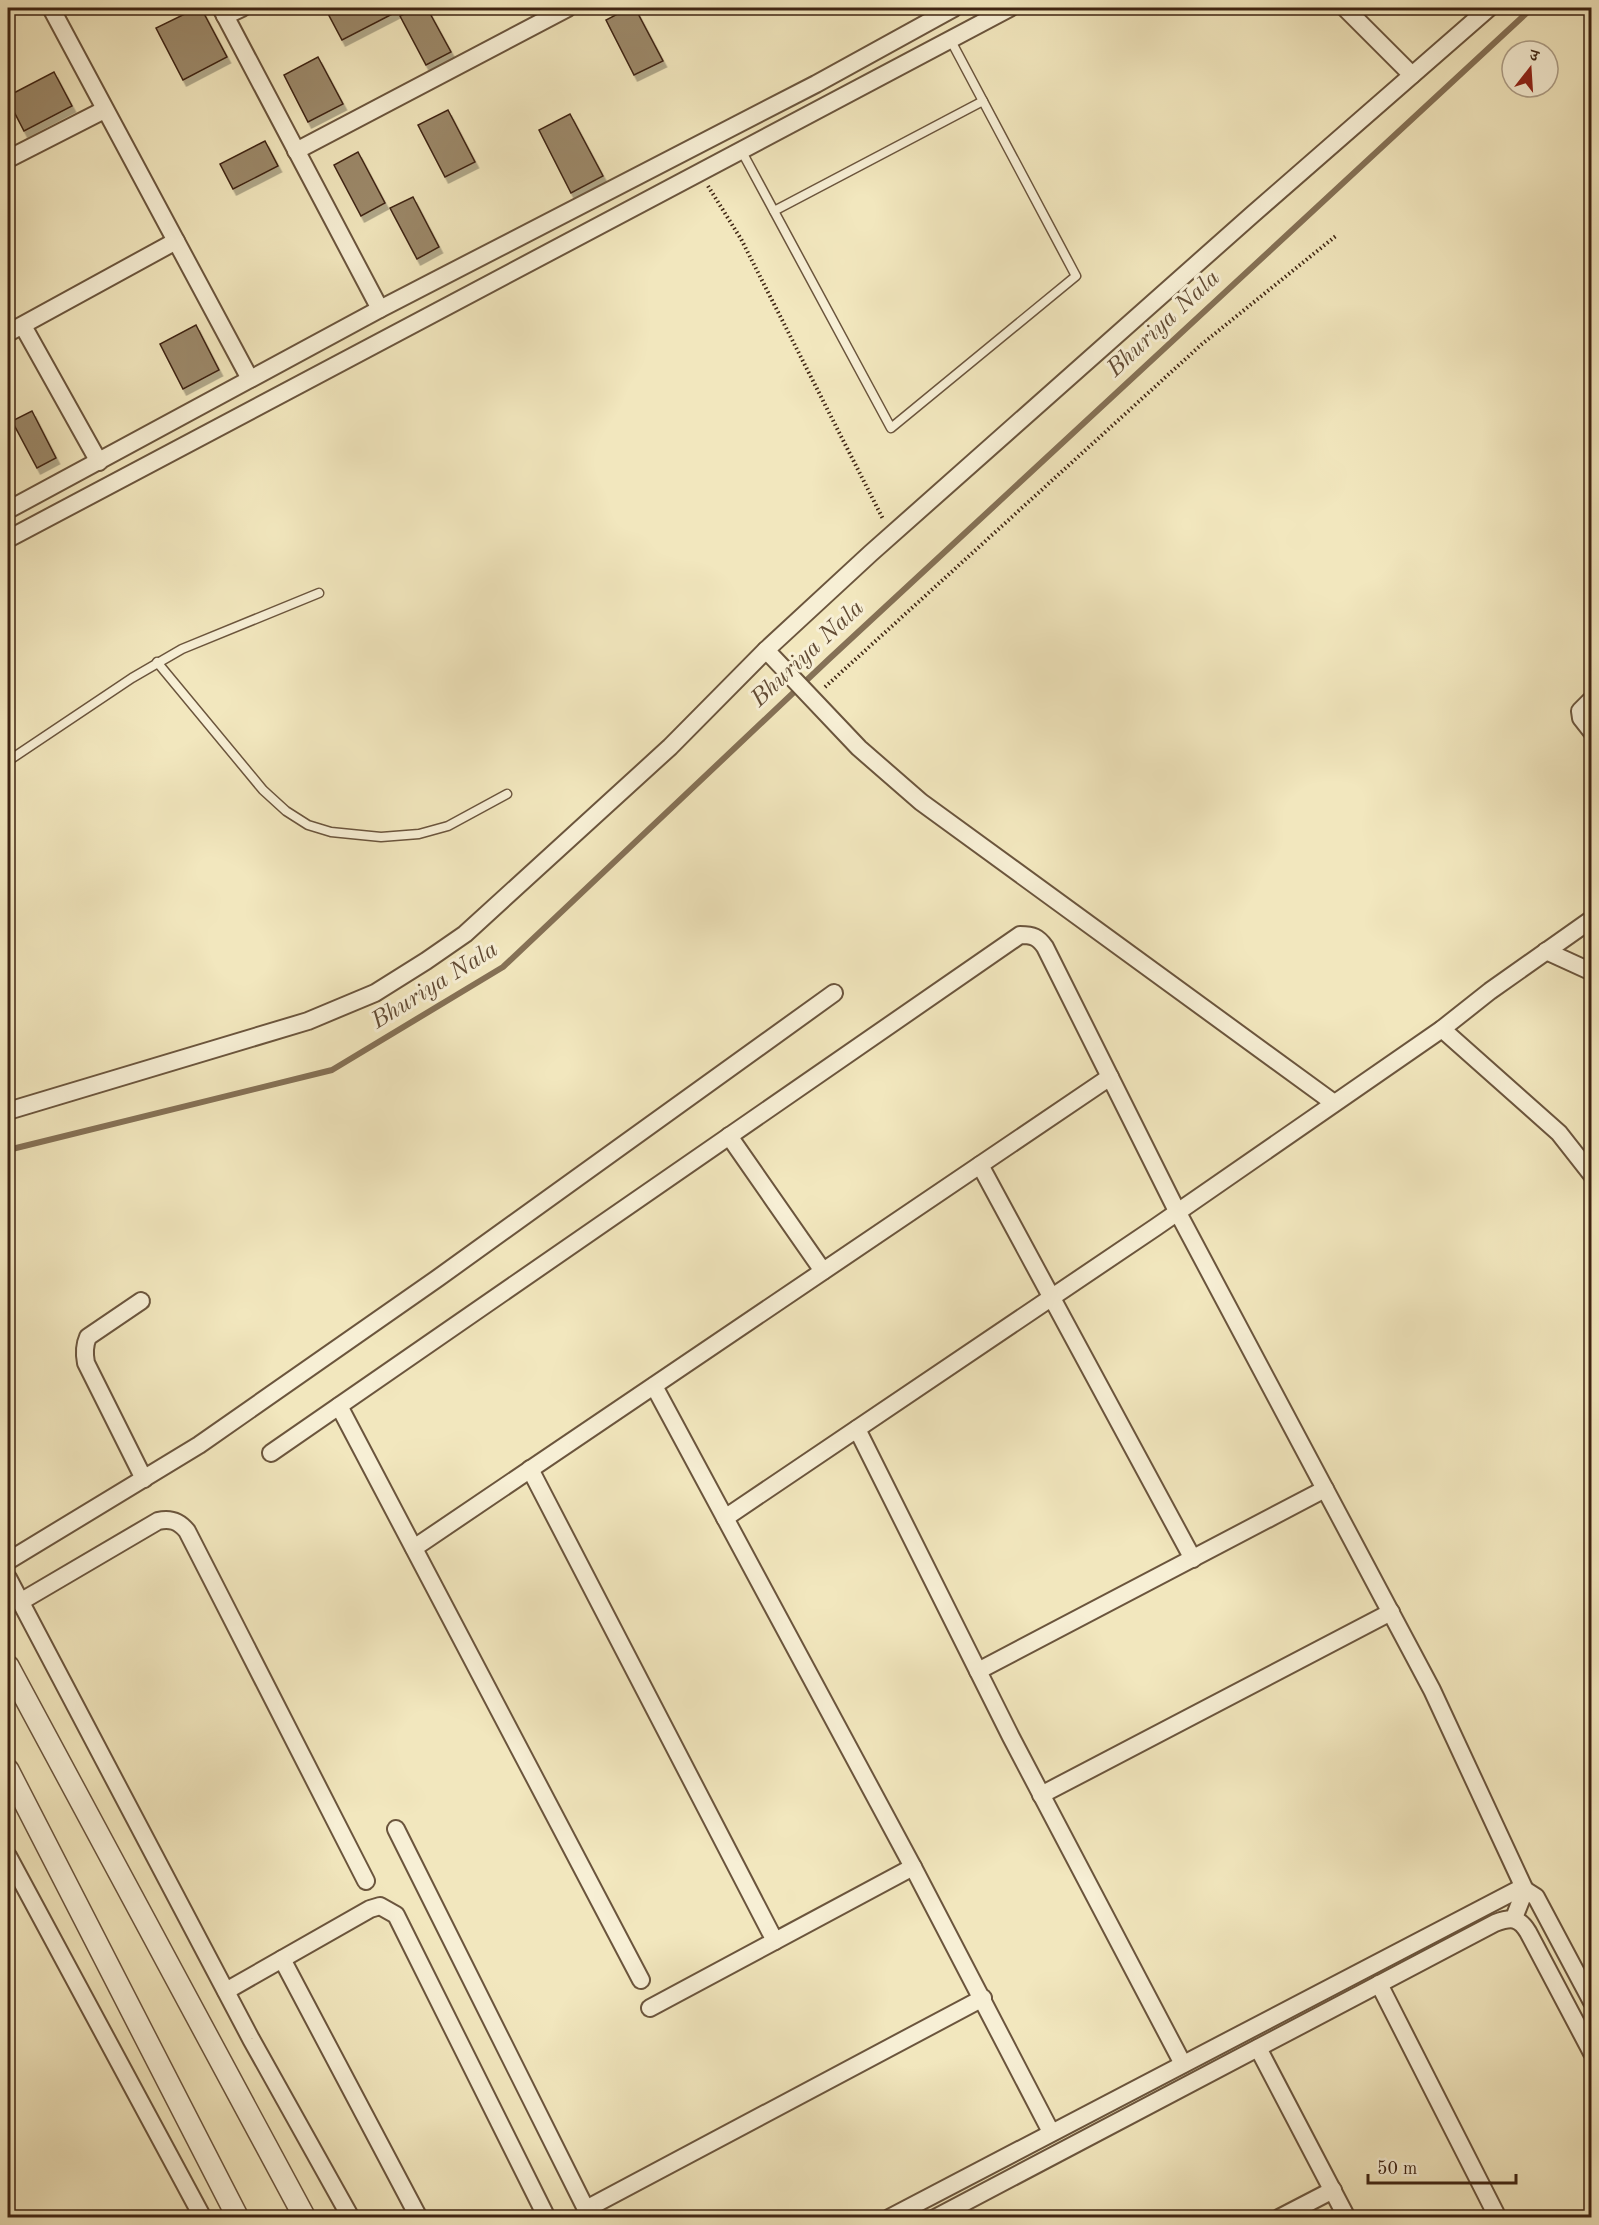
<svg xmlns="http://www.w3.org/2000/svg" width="1599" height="2225" font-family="'Old Standard TT','Noto Serif Devanagari',serif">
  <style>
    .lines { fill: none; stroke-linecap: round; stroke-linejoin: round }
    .stream { stroke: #857156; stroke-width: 6 }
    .building { fill: #9c896b; stroke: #3e2412; stroke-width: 1.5; filter: url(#shadow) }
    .service-casing { stroke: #6b553d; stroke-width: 11 }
    .minor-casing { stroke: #6b553d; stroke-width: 20 }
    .tertiary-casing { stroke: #6b553d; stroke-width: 24 }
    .path { stroke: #3e2412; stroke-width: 4; stroke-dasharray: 1.5 3; stroke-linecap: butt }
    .service { stroke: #f7efd5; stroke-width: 8 }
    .minor { stroke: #f7efd5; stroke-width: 16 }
    .tertiary { stroke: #f7efd5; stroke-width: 21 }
    .labels { text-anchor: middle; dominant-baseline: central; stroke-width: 6; stroke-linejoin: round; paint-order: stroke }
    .water-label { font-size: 24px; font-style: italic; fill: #624b34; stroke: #f7efd5 }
  </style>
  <defs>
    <filter id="shadow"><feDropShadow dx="3.5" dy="6" stdDeviation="0" flood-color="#0004"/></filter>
  </defs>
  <rect width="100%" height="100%" fill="#f2e7be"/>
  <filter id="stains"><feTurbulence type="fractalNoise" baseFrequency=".00333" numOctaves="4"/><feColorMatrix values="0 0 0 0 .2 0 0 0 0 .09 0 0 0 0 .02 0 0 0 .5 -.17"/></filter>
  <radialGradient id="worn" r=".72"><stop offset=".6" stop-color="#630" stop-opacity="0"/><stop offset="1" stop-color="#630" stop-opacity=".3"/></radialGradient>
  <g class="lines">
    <polyline class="stream" points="8,1150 332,1070 503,967 828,660 1532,8"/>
  </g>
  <g class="building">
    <polygon points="197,8 201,8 227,57 183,80 156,28"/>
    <polygon points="325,8 404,8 342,40"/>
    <polygon points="416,8 427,8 451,52 426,65 400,16"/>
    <polygon points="629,8 635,8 663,61 634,75 606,20"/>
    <polygon points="318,57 343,104 308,122 284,75"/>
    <polygon points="54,72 72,106 24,131 8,100 8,96"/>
    <polygon points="448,110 475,162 445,177 418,125"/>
    <polygon points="570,114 603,176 571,193 539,130"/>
    <polygon points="265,141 278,166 233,189 220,164"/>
    <polygon points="358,152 385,203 361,216 334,165"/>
    <polygon points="413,197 439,247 417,259 390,208"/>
    <polygon points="196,325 219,370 183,389 160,344"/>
    <polygon points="32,411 56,458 37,468 12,421"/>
  </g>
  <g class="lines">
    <defs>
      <g id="service">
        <polyline points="741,150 891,428 1076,276 950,39"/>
        <polyline points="774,211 983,101"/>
        <polyline points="157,662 263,790 286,811 308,825 331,832 381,837 419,834 448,826 507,794"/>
        <polyline points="8,761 132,678 182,649 319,593"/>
      </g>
      <g id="minor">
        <polyline points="51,8 250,379"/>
        <polyline points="221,8 380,309"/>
        <polyline points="1345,8 1412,75"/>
        <polyline points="225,16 242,8"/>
        <polyline points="296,151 568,8"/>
        <polyline points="8,159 104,110"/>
        <polyline points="23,326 99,462"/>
        <polyline points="8,333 176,241"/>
        <polyline points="8,510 380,309 816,84 954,8"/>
        <polyline points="8,539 1010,8"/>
        <polyline points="766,650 859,748 921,802 1334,1103"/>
        <polyline points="1592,699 1580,711 1581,718 1592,732"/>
        <polyline points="1546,951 1592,972"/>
        <polyline points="1442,1029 1559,1133 1592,1175"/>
        <polyline points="8,1111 308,1021 375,993 426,961 465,934 670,747 766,650 871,553 1253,214 1489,8"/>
        <polyline points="729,1136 823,1271"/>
        <polyline points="980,1165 1193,1559"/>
        <path d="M 141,1301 L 88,1337 C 84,1346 84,1353 86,1363 L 144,1479"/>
        <polyline points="654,1386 913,1867 1051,2132"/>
        <polyline points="339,1406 641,1980"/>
        <polyline points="857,1429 1011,1737 1183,2064"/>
        <path d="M 271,1453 L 1020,935 C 1033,935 1038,937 1045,947 L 1177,1211 L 1432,1690 L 1525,1890 L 1514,1918"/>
        <polyline points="530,1469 775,1941"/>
        <polyline points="725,1518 1156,1227 1442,1029 1490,991 1592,919"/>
        <polyline points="414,1548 1110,1077"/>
        <polyline points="8,1561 199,1445 438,1278 834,993"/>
        <polyline points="8,1578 251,2039 351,2218"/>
        <path d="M 20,1602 L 158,1521 C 170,1518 179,1521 187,1531 L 366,1881"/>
        <polyline points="978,1671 1325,1489"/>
        <polyline points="1041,1795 1391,1612"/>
        <polyline points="396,1829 590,2217"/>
        <polyline points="8,1856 203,2218"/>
        <polyline points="282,1959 419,2218"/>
        <polyline points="1379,1984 1498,2218"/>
        <polyline points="226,1991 370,1909 380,1906 396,1915 547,2218"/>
        <polyline points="650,2008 913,1867"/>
        <polyline points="1258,2048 1347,2218"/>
        <polyline points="586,2209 983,1998"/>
        <polyline points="889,2218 1517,1890 1525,1890 1536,1897 1592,2002"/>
        <path d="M 935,2218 L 1495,1923 C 1511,1917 1519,1917 1528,1932 L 1592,2053"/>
        <polyline points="1279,2218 1333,2190"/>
      </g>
      <g id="tertiary">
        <polyline points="8,1666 305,2218"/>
        <polyline points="8,1770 238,2218"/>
      </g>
    </defs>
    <use href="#service" class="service-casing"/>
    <use href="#minor" class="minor-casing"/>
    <use href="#tertiary" class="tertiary-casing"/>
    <g class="path">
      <polyline points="708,186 741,239 883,519"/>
      <polyline points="825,687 1202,344 1337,235"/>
    </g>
    <use href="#service" class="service"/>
    <use href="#minor" class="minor"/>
    <use href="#tertiary" class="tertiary"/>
  </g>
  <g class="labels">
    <g class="water-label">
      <text transform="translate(1164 324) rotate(-43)">Bhuriya Nala</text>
      <text transform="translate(808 654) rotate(-43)">Bhuriya Nala</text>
      <text transform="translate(435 986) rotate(-32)">Bhuriya Nala</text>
    </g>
  </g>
  <rect width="1599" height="2225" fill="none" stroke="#f2e7be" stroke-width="30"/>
  <rect x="9" y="9" width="1581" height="2207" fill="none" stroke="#3e2412" stroke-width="3"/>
  <rect x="15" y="15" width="1569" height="2195" fill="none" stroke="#3e2412" stroke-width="1.5"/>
  <g transform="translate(1530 69) rotate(17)"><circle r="28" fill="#f7efd5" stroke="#ad9e87" stroke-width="1.5"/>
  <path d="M0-4.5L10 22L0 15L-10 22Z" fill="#8f2418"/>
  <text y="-9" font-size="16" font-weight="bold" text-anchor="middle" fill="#3e2412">उ</text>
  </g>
  <path d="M1368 2174v9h148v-9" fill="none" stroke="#3e2412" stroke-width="3"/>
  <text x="1377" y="2174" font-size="18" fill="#3e2412" stroke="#f7efd5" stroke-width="4.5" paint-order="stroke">50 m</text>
  <rect width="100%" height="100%" filter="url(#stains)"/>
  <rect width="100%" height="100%" fill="url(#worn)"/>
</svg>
